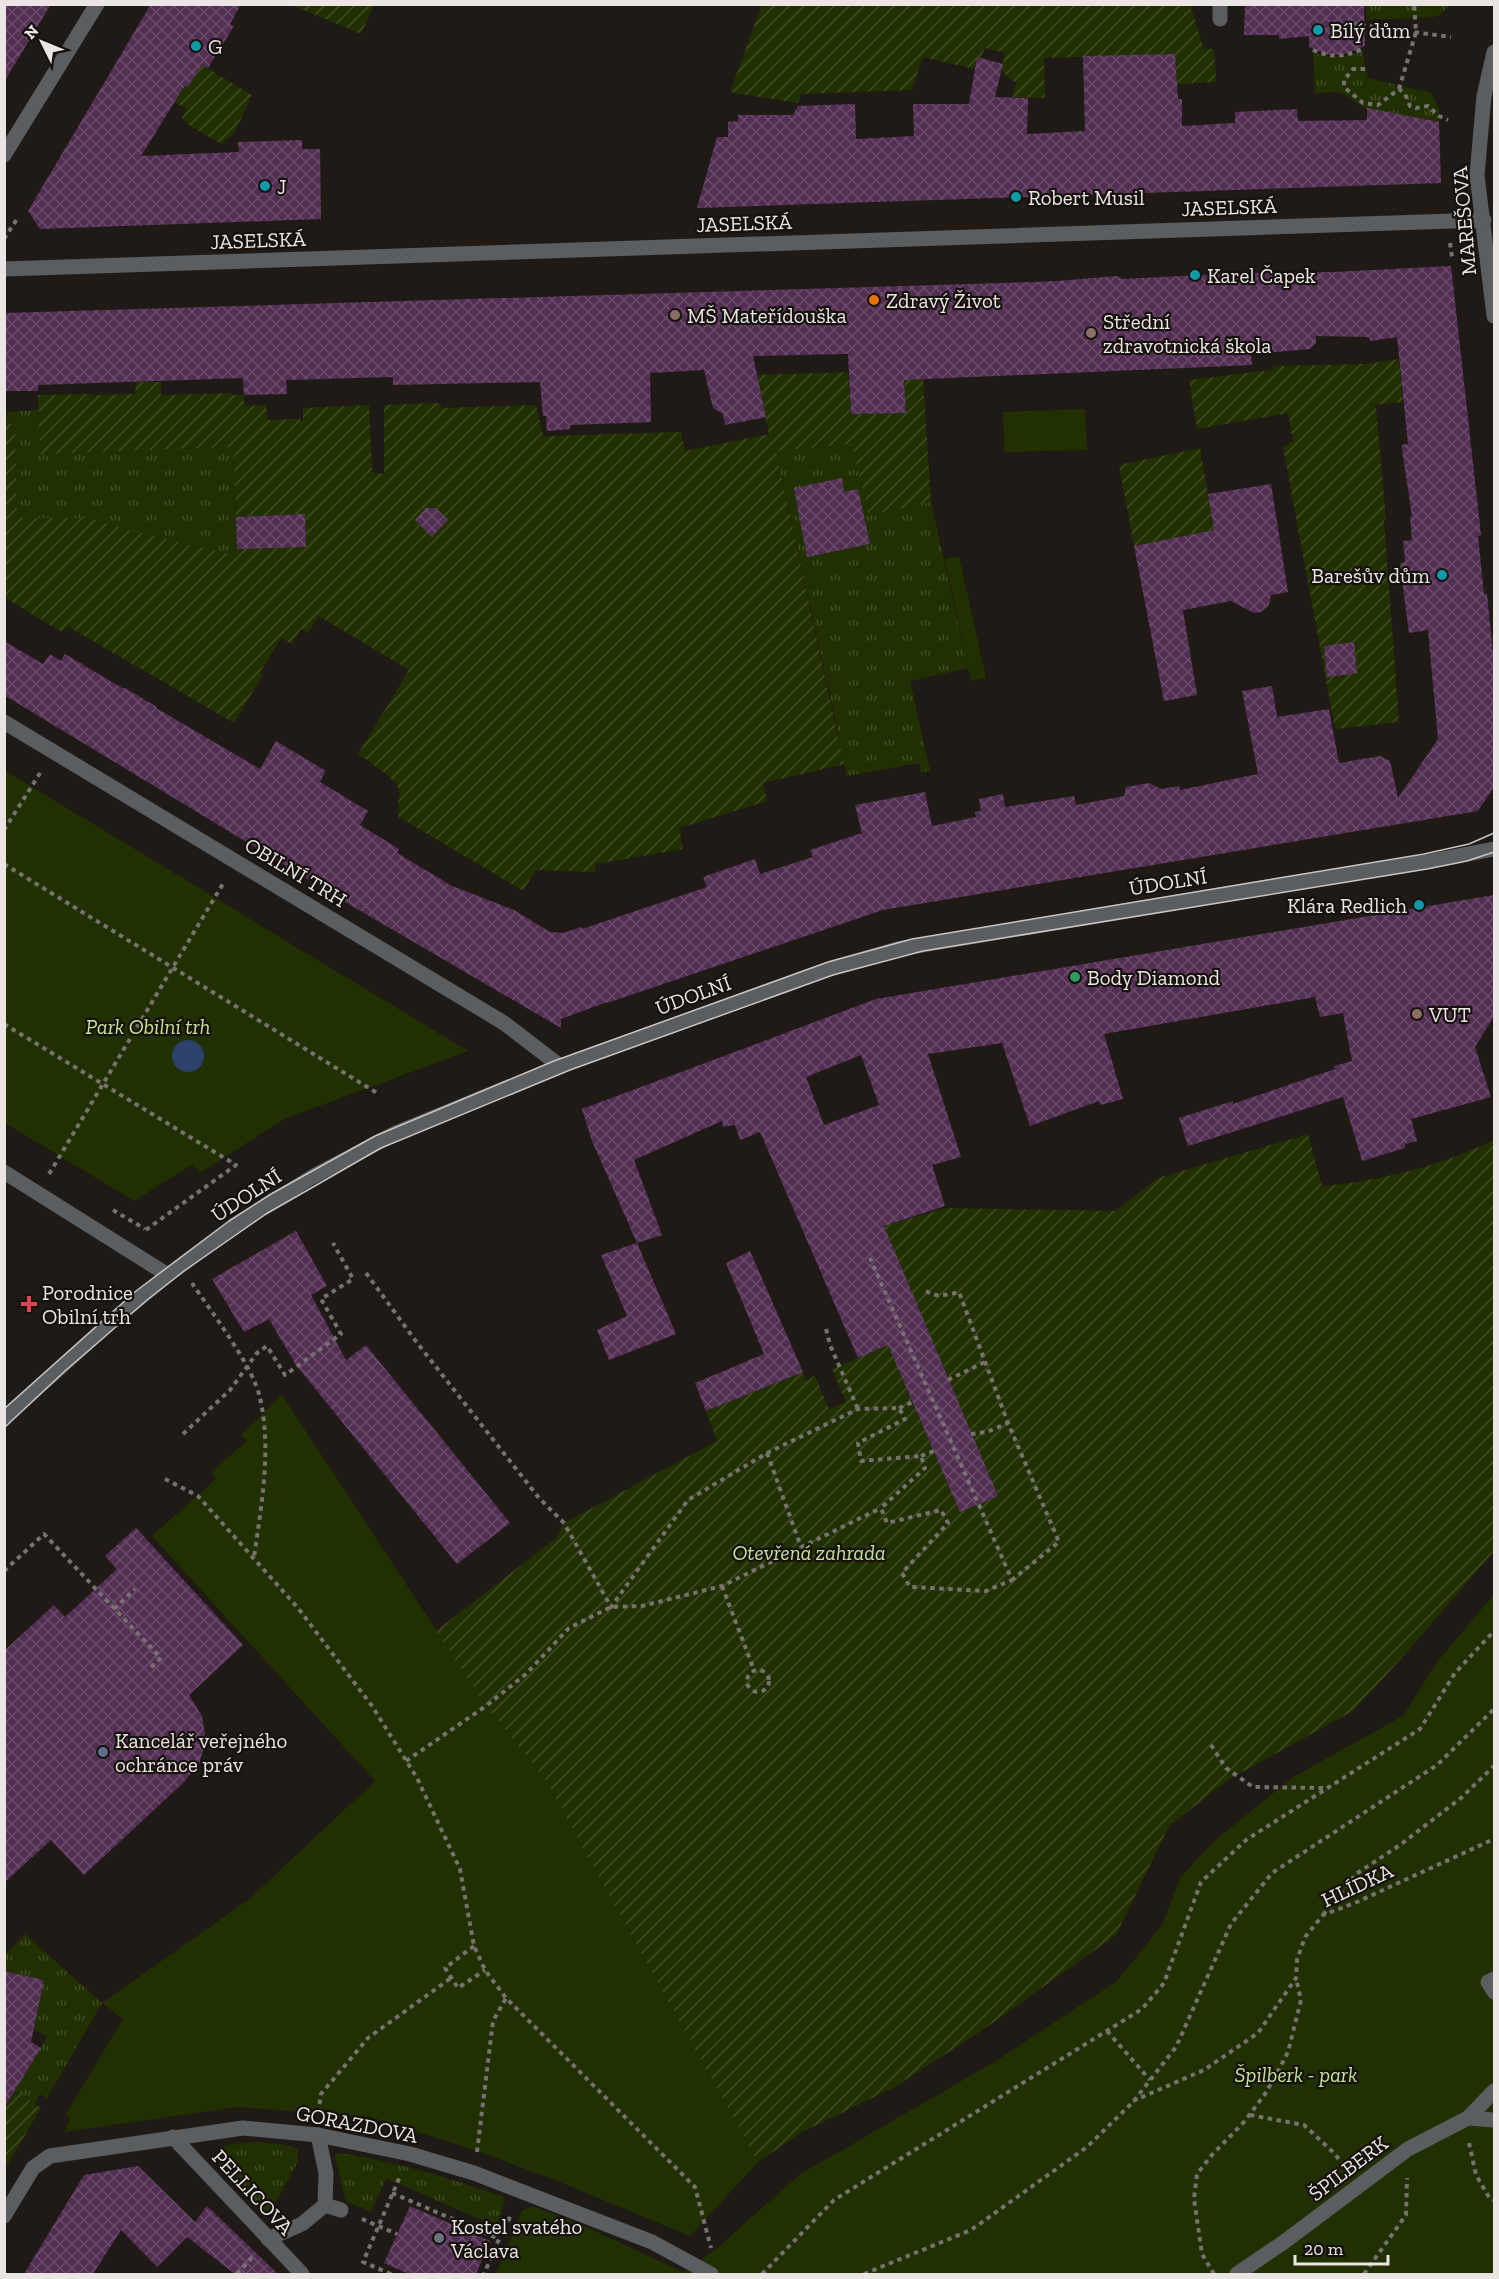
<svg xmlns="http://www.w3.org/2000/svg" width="1499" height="2279" font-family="'Zilla Slab',serif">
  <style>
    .grass { fill: url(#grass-tufts) }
    .park { fill: #213000 }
    .garden { fill: url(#garden-furrows) }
    .water { fill: #2d426d }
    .building { fill: url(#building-cross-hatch); fill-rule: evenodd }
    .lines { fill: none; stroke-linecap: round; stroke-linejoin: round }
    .path { stroke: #77716f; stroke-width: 4; stroke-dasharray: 4.5 4.5; stroke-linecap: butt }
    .minor { stroke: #5a5e60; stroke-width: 15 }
    .tram { stroke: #c9c3c1; stroke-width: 1.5 }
    .culture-dot { fill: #0f9aa8; stroke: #17110e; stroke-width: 2 }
    .food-dot { fill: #e8710a; stroke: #17110e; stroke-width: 2 }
    .education-dot { fill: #8d6e63; stroke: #17110e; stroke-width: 2 }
    .leisure-dot { fill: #2e9e5b; stroke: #17110e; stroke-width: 2 }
    .health-dot { fill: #e0444e; stroke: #17110e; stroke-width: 2 }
    .service-dot { fill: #5c6f8a; stroke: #17110e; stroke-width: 2 }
    .worship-dot { fill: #6b7280; stroke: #17110e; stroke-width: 2 }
    .labels { text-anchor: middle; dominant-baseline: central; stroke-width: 4.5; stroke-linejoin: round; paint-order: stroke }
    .poi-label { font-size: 21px; fill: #ebe6e4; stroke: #17110e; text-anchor: start }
    .street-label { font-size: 21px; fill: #ebe6e4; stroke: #17110e }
    .park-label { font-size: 21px; font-style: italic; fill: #c4e395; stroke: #17110e }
  </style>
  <defs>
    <pattern id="grass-tufts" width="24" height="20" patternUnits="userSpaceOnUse" patternTransform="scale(1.5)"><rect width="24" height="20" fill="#213000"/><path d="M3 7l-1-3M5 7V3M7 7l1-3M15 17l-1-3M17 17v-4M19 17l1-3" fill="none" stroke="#414e25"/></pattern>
    <pattern id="garden-furrows" width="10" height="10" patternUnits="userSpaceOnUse" patternTransform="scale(1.5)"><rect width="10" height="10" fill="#213000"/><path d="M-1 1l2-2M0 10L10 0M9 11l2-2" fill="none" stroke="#414e25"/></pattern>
    <pattern id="building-cross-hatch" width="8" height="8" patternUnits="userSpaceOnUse" patternTransform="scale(1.5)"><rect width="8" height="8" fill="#532e53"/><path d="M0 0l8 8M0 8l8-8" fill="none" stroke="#6c4c6c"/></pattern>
  </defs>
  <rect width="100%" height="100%" fill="#201a17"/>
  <g class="grass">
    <polygon points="1366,5 1366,4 1449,5 1441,14 1434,17 1367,20"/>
    <path d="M 1362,51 L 1368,78 L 1431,93 L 1439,108 L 1439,122 L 1368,109 L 1368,110 L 1340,92 L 1315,93 L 1313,52 C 1332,59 1344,59 1362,51 Z"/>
    <polygon points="38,410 40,454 233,447 237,556 125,529 91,518 17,518 15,430 6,412"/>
    <polygon points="853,444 870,515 931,502 968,668 910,681 930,771 921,772 919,763 847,776 838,736 839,735 776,451"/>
    <polygon points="25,1934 102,2003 47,2098 40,2094 35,2104 15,2091 47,2037 34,2029 43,1980 5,1971 5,1955"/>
    <path d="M 259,2142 L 291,2146 L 298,2150 L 298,2162 L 269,2214 L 259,2208 L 220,2168 C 207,2140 242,2143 259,2142 Z"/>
    <path d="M 336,2153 C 393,2160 448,2178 502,2196 L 505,2199 L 497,2227 L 386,2178 L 371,2212 L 346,2201 L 335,2157 Z"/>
  </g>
  <g class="park">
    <polygon points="1085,409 1087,450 1004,452 1003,412"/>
    <polygon points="959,556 986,678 971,681 945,559"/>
    <polygon points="4,770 468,1051 284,1119 200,1173 193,1164 134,1201 5,1123"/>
    <polygon points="282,1395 486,1706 548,1783 576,1836 758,2162 690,2236 555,2180 483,2153 371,2117 238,2107 64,2132 71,2117 66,2114 123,2019 102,2003 248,1900 375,1781 152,1536 217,1478 211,1472 247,1441 241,1435"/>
    <polygon points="1494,1594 1494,2274 496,2274 522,2211 533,2206 584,2226 683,2272 715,2250 799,2175 996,2061 1117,1981 1162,1925 1180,1878 1214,1841 1293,1777 1403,1716 1437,1662"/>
  </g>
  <g class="garden">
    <polygon points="762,4 1190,5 1204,49 1214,49 1216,82 1177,84 1175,54 1044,58 1045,98 1012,97 1016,83 1001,71 1005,53 985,48 981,58 977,58 974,69 923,57 912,90 801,94 798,103 796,103 730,92"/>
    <polygon points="292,5 374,4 374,5 361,34"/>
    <polygon points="202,65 252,95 234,134 221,144 187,124 182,118 187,109 174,102 185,85 188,87"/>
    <path d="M 921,349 L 931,502 L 869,515 L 852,444 L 776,451 L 844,764 L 763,783 L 767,801 L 679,828 L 683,849 L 596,864 L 595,872 L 536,870 L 523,891 L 399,817 C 395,808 401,798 399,789 C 395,778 368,761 358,754 L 409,670 L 319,616 L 308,633 L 301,629 L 292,644 L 281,638 L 260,672 L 263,675 L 234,723 L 67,626 L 62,632 L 5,598 L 4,411 L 15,430 L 17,518 L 91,518 L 125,529 L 236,556 L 237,549 L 306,546 L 305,514 L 236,517 L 233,447 L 40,454 L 38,395 L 93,394 L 94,397 L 96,395 L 135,394 L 136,382 L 161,382 L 161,395 L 232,393 L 233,395 L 244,395 L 244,406 L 266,405 L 267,420 L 300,419 L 301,421 L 303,420 L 303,408 L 369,405 L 372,472 L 384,474 L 384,405 L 440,403 L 441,408 L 536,405 L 543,436 L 681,432 L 685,451 L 769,434 L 757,375 L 848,372 L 851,414 L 905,413 L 904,366 Z"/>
    <polygon points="1399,359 1403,402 1375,405 1374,407 1376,408 1386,519 1384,520 1399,722 1335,729 1283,447 1293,441 1288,413 1197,429 1189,380 1273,370 1273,366 1365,364"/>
    <polygon points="1200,448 1214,530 1134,546 1119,465"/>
    <path d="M 1308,1134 L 1322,1186 C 1382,1181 1439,1166 1494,1140 L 1494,1551 L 1407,1652 L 1353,1711 L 1228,1780 L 1169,1826 L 1116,1935 L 984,2029 L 893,2088 L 802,2132 L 758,2162 L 576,1836 L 548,1783 L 486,1706 L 436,1631 L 555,1539 L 564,1523 L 717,1441 L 706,1411 L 803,1372 L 806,1380 L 815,1376 L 829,1409 L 846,1402 L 832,1369 L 888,1345 L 960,1512 L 997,1496 L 884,1226 L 946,1208 L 1115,1211 L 1158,1178 Z"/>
    <polygon points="15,2091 41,2108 5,2169 5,2108"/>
  </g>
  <circle class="water" cx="188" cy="1056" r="16"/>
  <g class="building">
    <polygon points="4,4 51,4 4,82"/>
    <polygon points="151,4 241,4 230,24 234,26 208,68 202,65 188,87 185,85 141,156 239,152 238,142 302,140 302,149 320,149 321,219 40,229 28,211"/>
    <polygon points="1245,4 1364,4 1365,46 1345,54 1328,55 1309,47 1309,36 1279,39 1279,35 1244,35"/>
    <polygon points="1175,54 1178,99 1182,99 1182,126 1235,123 1235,112 1297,109 1298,121 1367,120 1367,108 1439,122 1441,183 697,208 717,137 728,137 728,122 738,121 738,115 793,115 798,106 855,104 856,139 914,136 913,104 969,104 977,57 1003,64 995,97 1028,98 1027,134 1085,131 1083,56"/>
    <polygon points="1451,266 1481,535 1478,536 1484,594 1487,594 1494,663 1494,787 1478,811 883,910 607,1003 607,1002 561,1019 561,1028 347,903 4,695 4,641 43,664 50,654 61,661 65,654 122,688 125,688 157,707 156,708 260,769 276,741 326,771 320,782 368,811 360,825 399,849 397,853 452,886 514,910 550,932 563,933 581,927 582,929 707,887 703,877 755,859 760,874 813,857 810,850 862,833 855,805 925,792 932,826 976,817 975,812 981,811 979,799 1003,794 1005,807 1074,796 1076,805 1124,796 1126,787 1149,783 1161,789 1179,786 1180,790 1258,774 1242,691 1272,686 1277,717 1329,709 1339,763 1380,756 1390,761 1398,798 1438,739 1428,630 1409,633 1400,564 1405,562 1403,541 1412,540 1410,517 1412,516 1402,450 1402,445 1408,444 1397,337 1370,341 1369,337 1316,336 1316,343 1310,349 1251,354 1252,365 904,380 906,413 851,414 848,354 753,356 766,417 725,425 723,414 713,408 704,370 650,373 651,422 570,425 570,429 547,431 546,416 543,416 540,382 393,385 393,377 286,380 287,394 244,395 243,378 38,385 38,391 4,391 4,313 1004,283 1058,281 1116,276 1123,279 1240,273 1334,272"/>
    <polygon points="842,478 844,492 858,489 870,544 807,557 794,488"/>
    <polygon points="1271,484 1288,592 1271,595 1269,605 1261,612 1254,613 1231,601 1183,610 1197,695 1164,701 1134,546 1214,530 1208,494"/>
    <polygon points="426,508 436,508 448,520 432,537 415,520"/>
    <polygon points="305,514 306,547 237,549 236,517"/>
    <polygon points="1354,642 1357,673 1327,677 1324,646"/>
    <path d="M 1494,895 L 1494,1016 L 1475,1047 L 1491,1097 L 1411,1119 L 1417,1141 L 1405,1144 L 1405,1148 L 1362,1161 L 1343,1097 L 1188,1146 L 1179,1118 L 1233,1101 L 1233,1104 L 1335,1069 L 1334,1066 L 1352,1061 L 1343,1013 L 1320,1017 L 1315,997 L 1104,1034 L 1123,1099 L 1100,1105 L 1099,1101 L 1030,1126 L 1002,1043 L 928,1054 L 961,1157 L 932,1165 L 945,1206 L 884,1226 L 998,1496 L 960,1512 L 888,1345 L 858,1358 L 760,1132 L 740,1140 L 735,1125 L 723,1127 L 722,1121 L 634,1160 L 662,1235 L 637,1243 L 592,1141 L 582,1109 L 876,999 ZM 861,1055 L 879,1105 L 824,1125 L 806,1077 Z"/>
    <polygon points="296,1231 327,1286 311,1295 346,1360 366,1345 510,1523 457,1564 296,1365 269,1319 244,1332 212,1279"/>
    <polygon points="637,1243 676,1334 609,1360 597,1330 627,1316 601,1255"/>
    <polygon points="750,1251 803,1372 706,1411 695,1383 764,1354 726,1263"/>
    <polygon points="136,1528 243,1645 189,1695 202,1716 206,1740 199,1764 183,1783 84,1875 51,1840 4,1883 4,1651 54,1605 65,1617 117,1569 105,1556"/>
    <polygon points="4,1971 44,1980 31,2042 41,2048 4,2108"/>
    <polygon points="138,2166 195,2222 207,2206 278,2274 235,2274 187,2237 157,2267 121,2230 93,2274 24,2274 84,2175"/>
    <polygon points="410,2206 490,2241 476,2274 409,2274 384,2263"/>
  </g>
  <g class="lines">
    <g class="path">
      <polyline points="1352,24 1451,37"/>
      <path d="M 1313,50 C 1331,58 1344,57 1362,49"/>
      <polyline points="1365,69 1353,69 1344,80 1344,87 1363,103 1378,105 1399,89 1405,94 1410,106 1416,108 1428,106 1439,116 1448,120"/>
      <polyline points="1399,89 1416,32 1414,4"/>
      <polyline points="4,239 17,219"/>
      <polyline points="1450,243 1452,257"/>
      <polyline points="4,830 42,770"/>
      <polyline points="4,864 377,1093"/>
      <polyline points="4,1024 236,1165 143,1232"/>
      <polyline points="49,1174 224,882"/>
      <polyline points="113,1210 145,1229"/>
      <polyline points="366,1273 418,1344 539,1498 564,1523 611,1607 688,1500 767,1453 858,1409 899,1408 905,1419 858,1443 861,1461 921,1456 925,1468 881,1508 887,1523 941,1510 948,1523 902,1573 910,1587 986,1591 1012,1580 870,1258"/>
      <path d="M 192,1283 C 212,1313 253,1366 260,1398 C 272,1450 261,1506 254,1558"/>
      <path d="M 926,1291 C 936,1298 947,1295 959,1292 L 1008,1423 L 1059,1542 L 1012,1580"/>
      <polyline points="826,1329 830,1345 858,1409"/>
      <polyline points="948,1380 985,1362"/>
      <polyline points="899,1408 913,1402"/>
      <polyline points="183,1434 230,1390 257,1353 267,1346 285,1375 341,1334 321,1299 353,1279 333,1243"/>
      <polyline points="971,1434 987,1432 1008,1423"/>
      <polyline points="767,1453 801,1547"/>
      <polyline points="921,1456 934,1451"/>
      <polyline points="165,1479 198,1496 298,1608 372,1706 417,1778 460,1869 474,1946 485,1970 506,1998 695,2187 711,2248"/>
      <polyline points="4,1571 44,1534 161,1658 150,1668"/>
      <polyline points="722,1586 754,1670"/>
      <polyline points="114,1609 135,1589"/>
      <circle cx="758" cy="1681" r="11"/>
      <polyline points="1211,1745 1226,1768 1253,1787 1324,1788"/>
      <polyline points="406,1761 486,1706 526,1674 569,1628 611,1607 642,1606 722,1586 881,1508"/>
      <polyline points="1323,1915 1356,1874 1400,1845 1461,1798 1494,1766"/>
      <polyline points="474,1946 445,1968 458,1988 485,1970"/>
      <polyline points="1107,2031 1150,2080"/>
      <polyline points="1133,2101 1204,2070 1258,2033 1296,1978 1297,1960 1305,1937 1323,1915 1357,1902 1494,1839"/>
      <polyline points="318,2113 321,2094 368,2038 451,1978"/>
      <polyline points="1250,2115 1304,2125 1335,2154 1346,2169"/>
      <polyline points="1469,2143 1476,2175 1490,2199 1494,2200"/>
      <polyline points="477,2152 493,2021 506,1998"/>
      <polyline points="392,2193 499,2239 484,2274"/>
      <polyline points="362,2219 397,2234"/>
      <polyline points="508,2221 512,2213"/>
      <polyline points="237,2274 254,2255"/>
      <polyline points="391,2274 363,2262 401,2174"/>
      <polyline points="762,2274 834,2200 1142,2009 1164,1983 1201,1882 1246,1840 1420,1729 1455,1673 1494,1631"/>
      <polyline points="864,2274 971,2230 1087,2147 1133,2102 1176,2047 1231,1924 1272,1873 1437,1765 1494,1709"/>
      <polyline points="1214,2274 1202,2254 1194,2199 1197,2174 1211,2156 1244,2122 1265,2094 1277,2073 1288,2052 1301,2000 1296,1978"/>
      <polyline points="1364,2274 1406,2215 1407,2178"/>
    </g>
    <g class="minor">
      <polyline points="1220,4 1220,19"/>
      <polyline points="1494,52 1484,96 1477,175 1494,316"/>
      <polyline points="4,155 97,4"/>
      <polyline points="4,269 1484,220"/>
      <polyline points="4,722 504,1023 560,1066"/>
      <polyline points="4,1172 168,1275"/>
      <polyline points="4,1418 113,1320 168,1275 230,1229 280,1197 312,1177 396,1133 560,1066 832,968 898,949 1267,887 1426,862 1494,849"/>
      <polyline points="1494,1979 1488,1982 1494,1992"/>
      <polyline points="1468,2118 1494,2091"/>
      <polyline points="173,2137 302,2274"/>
      <polyline points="325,2205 341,2210"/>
      <polyline points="4,2216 33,2168 50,2156 243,2128 318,2135 410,2154 474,2173 652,2242 711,2274"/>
      <polyline points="268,2239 302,2224 325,2205 326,2173 318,2135"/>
      <polyline points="1237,2274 1284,2242 1408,2149 1468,2118 1494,2120"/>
    </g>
    <g class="tram">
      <polyline points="4,1409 136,1291 229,1221 271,1194 375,1136 554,1061 828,962 912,939 1424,854 1469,844 1494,833"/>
      <polyline points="4,1428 65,1371 147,1300 184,1271 266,1214 381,1148 570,1070 833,975 923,951 1427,869 1467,861 1494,852"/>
    </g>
  </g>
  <g class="culture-dot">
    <circle cx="1318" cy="30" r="6"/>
    <circle cx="196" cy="46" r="6"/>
    <circle cx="265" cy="186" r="6"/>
    <circle cx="1016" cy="197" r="6"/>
    <circle cx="1195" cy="275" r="6"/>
    <circle cx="1442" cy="575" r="6"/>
    <circle cx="1419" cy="905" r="6"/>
  </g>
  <circle class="food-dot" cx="874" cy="300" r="6"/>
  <g class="education-dot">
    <circle cx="675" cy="315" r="6"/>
    <circle cx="1091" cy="333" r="6"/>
    <circle cx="1417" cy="1014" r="6"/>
  </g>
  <circle class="leisure-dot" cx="1075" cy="977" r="6"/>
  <path class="health-dot" d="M26 1295h6v6h6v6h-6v6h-6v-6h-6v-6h6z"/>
  <circle class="service-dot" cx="103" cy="1752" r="6"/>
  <circle class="worship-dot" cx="439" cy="2238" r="6"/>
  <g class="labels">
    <g class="poi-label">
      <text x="1330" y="30">Bílý dům</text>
      <text x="208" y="46">G</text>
      <text x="277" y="186">J</text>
      <text x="1028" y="197">Robert Musil</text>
      <text x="1207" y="275">Karel Čapek</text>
      <text x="886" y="300">Zdravý Život</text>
      <text x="687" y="315">MŠ Mateřídouška</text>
      <text x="1103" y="321">Střední<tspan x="1103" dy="24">zdravotnická škola</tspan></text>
      <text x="1430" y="575" text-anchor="end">Barešův dům</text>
      <text x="1407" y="905" text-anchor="end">Klára Redlich</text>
      <text x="1087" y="977">Body Diamond</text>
      <text x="1429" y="1014">VUT</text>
      <text x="42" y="1292">Porodnice<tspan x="42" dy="24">Obilní trh</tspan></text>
      <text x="115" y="1740">Kancelář veřejného<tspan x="115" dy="24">ochránce práv</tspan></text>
      <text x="451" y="2226">Kostel svatého<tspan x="451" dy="24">Václava</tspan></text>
    </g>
    <g class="street-label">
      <text transform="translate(1229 207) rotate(-2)">JASELSKÁ</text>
      <text transform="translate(1464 221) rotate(-95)">MAREŠOVA</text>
      <text transform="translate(744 223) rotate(-2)">JASELSKÁ</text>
      <text transform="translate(258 240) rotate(-2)">JASELSKÁ</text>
      <text transform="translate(296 872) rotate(31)">OBILNÍ TRH</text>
      <text transform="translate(1168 882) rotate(-9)">ÚDOLNÍ</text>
      <text transform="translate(693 995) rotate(-20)">ÚDOLNÍ</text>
      <text transform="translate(246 1195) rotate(-33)">ÚDOLNÍ</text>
      <text transform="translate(1357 1885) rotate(-25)">HLÍDKA</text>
      <text transform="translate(357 2124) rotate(11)">GORAZDOVA</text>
      <text transform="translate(1348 2168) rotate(-37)">ŠPILBERK</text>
      <text transform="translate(253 2192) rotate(47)">PELLICOVA</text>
    </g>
    <g class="park-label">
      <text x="148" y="1026">Park Obilní trh</text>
      <text x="809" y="1552">Otevřená zahrada</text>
      <text x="1296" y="2074">Špilberk - park</text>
    </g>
  </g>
  <rect width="1499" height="2279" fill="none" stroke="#ebe6e4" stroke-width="12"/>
  <g transform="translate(42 42) rotate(313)" stroke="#17110e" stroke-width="4.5" paint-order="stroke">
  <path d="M0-4.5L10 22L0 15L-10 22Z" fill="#ebe6e4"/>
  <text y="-9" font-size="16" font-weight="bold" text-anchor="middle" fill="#ebe6e4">N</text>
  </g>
  <path d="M1295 2255v9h93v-9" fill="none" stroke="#ebe6e4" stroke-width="3"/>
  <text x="1304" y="2255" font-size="18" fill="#ebe6e4" stroke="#17110e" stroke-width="4.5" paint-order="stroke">20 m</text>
</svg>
